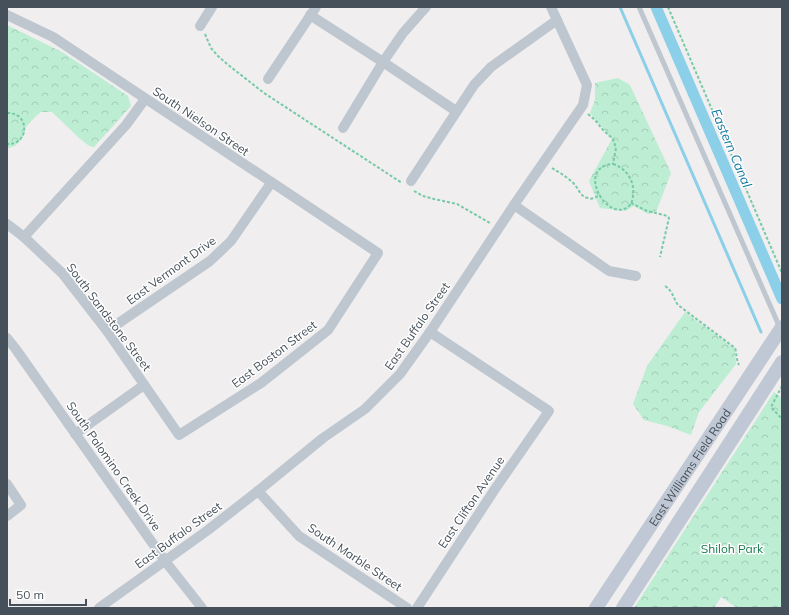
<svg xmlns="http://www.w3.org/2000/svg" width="789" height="615" font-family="Mulish,sans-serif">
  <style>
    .park { fill: url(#park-crowns) }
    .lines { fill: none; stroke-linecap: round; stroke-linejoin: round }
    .stream { stroke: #8bcfe9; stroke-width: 3 }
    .canal { stroke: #8bcfe9; stroke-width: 11 }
    .path { stroke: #76caa6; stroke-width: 2; stroke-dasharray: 3 2; stroke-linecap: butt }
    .service { stroke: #bec7cf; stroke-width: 5 }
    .minor { stroke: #bec7cf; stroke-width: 10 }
    .secondary { stroke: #bfc8d4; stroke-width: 14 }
    .labels { text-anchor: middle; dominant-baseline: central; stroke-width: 3; stroke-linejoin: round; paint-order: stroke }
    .street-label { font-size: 12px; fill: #46505a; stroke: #fff }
    .park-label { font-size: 12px; fill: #1a7950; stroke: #fff }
    .water-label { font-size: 13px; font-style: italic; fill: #117aa3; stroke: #fff }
  </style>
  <defs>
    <pattern id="park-crowns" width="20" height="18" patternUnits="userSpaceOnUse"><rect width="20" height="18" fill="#bdedd3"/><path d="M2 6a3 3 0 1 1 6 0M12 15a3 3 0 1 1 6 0" fill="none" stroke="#a4cdb7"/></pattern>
  </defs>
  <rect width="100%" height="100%" fill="#f0eeee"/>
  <g class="park">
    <path d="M 7,25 L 62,52 L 128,96 L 131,106 L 94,147 C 88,147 84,141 79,138 L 52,112 L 41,112 L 36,116 L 25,128 L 25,133 L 21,140 L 15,146 L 9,148 L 7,148 Z"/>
    <polygon points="618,78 630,85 671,173 656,212 648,214 634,206 625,211 600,208 589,181 612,139 590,113 595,100 595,83"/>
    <polygon points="685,312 735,349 736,364 699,412 691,435 667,426 644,420 633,404 647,366"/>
    <polygon points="774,392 782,398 782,608 737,608 721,597 714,608 634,608"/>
  </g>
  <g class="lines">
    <polyline class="stream" points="620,7 761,332"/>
    <polyline class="canal" points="656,7 782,299"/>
    <g class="path">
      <polyline points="668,7 782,273"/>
      <polyline points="205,34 211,48 218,56 227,64 264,93 402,183"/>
      <path d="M 7,113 C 30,112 30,145 7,144"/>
      <polyline points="588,114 595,120 603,130 613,139 616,148 613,164"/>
      <path d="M 613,164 C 626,168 635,181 633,195 C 633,199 632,203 629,206 C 608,225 574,167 613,164 Z"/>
      <path d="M 552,168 C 560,173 569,178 575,185 C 579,190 581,197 588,198 C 592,200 596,197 600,195"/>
      <polyline points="414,191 423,196 434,199 457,204 490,223"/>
      <polyline points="631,203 647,211 664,215 667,216 669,218 660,257"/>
      <path d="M 665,286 C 673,291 673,298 678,305 L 735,348 C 737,354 736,359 739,365"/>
      <polyline points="782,386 771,407 782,419"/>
    </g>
    <polyline class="service" points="639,7 780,328"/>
    <g class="minor">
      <polyline points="7,15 53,37 378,253 328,330 261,383 179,435 107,331 62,273 24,237 7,224"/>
      <polyline points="310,15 383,62 456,111"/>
      <polyline points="200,26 212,7"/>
      <polyline points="268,79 316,7"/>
      <polyline points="343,128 383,62 403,33 426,7"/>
      <polyline points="411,181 474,85 491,67 557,20"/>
      <polyline points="514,205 609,271 636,276"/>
      <polyline points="24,237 126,125 145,99"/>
      <polyline points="107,331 210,261 231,241 271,183"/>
      <polyline points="7,338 15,348 165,561 202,608"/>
      <polyline points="75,434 144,385"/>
      <polyline points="7,484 21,505 7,516"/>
      <polyline points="258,491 299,536 407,608"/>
      <polyline points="99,608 208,530 258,491 323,438 365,409 400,374 430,332 514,205 583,105 587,85 551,7"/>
      <polyline points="417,608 495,489 549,411 430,332"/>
    </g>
    <g class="secondary">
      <path id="s1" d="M 596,608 L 782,327"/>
      <polyline points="623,608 782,362"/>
    </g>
  </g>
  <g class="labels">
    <g class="street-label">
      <text transform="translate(201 121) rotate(34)">South Nielson Street</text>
      <text transform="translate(171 270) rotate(-36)">East Vermont Drive</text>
      <text transform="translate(109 317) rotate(53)">South Sandstone Street</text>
      <text transform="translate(417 326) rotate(-55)">East Buffalo Street</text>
      <text transform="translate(274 354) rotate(-37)">East Boston Street</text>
      <text transform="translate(114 466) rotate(55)">South Palomino Creek Drive</text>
      <text stroke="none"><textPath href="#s1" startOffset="169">East Williams Field Road</textPath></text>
      <text transform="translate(471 502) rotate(-56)">East Clifton Avenue</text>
      <text transform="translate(178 535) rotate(-36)">East Buffalo Street</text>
      <text transform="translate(355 557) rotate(34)">South Marble Street</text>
    </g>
    <g class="park-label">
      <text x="732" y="548">Shiloh Park</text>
    </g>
    <g class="water-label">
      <text transform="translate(732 148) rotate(67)">Eastern Canal</text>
    </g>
  </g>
  <rect width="789" height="615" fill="none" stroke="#46505a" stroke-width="16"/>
  <path d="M10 599v6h76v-6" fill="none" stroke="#46505a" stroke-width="2"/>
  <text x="16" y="599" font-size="12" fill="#46505a" stroke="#ffffff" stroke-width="3" paint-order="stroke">50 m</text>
</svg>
